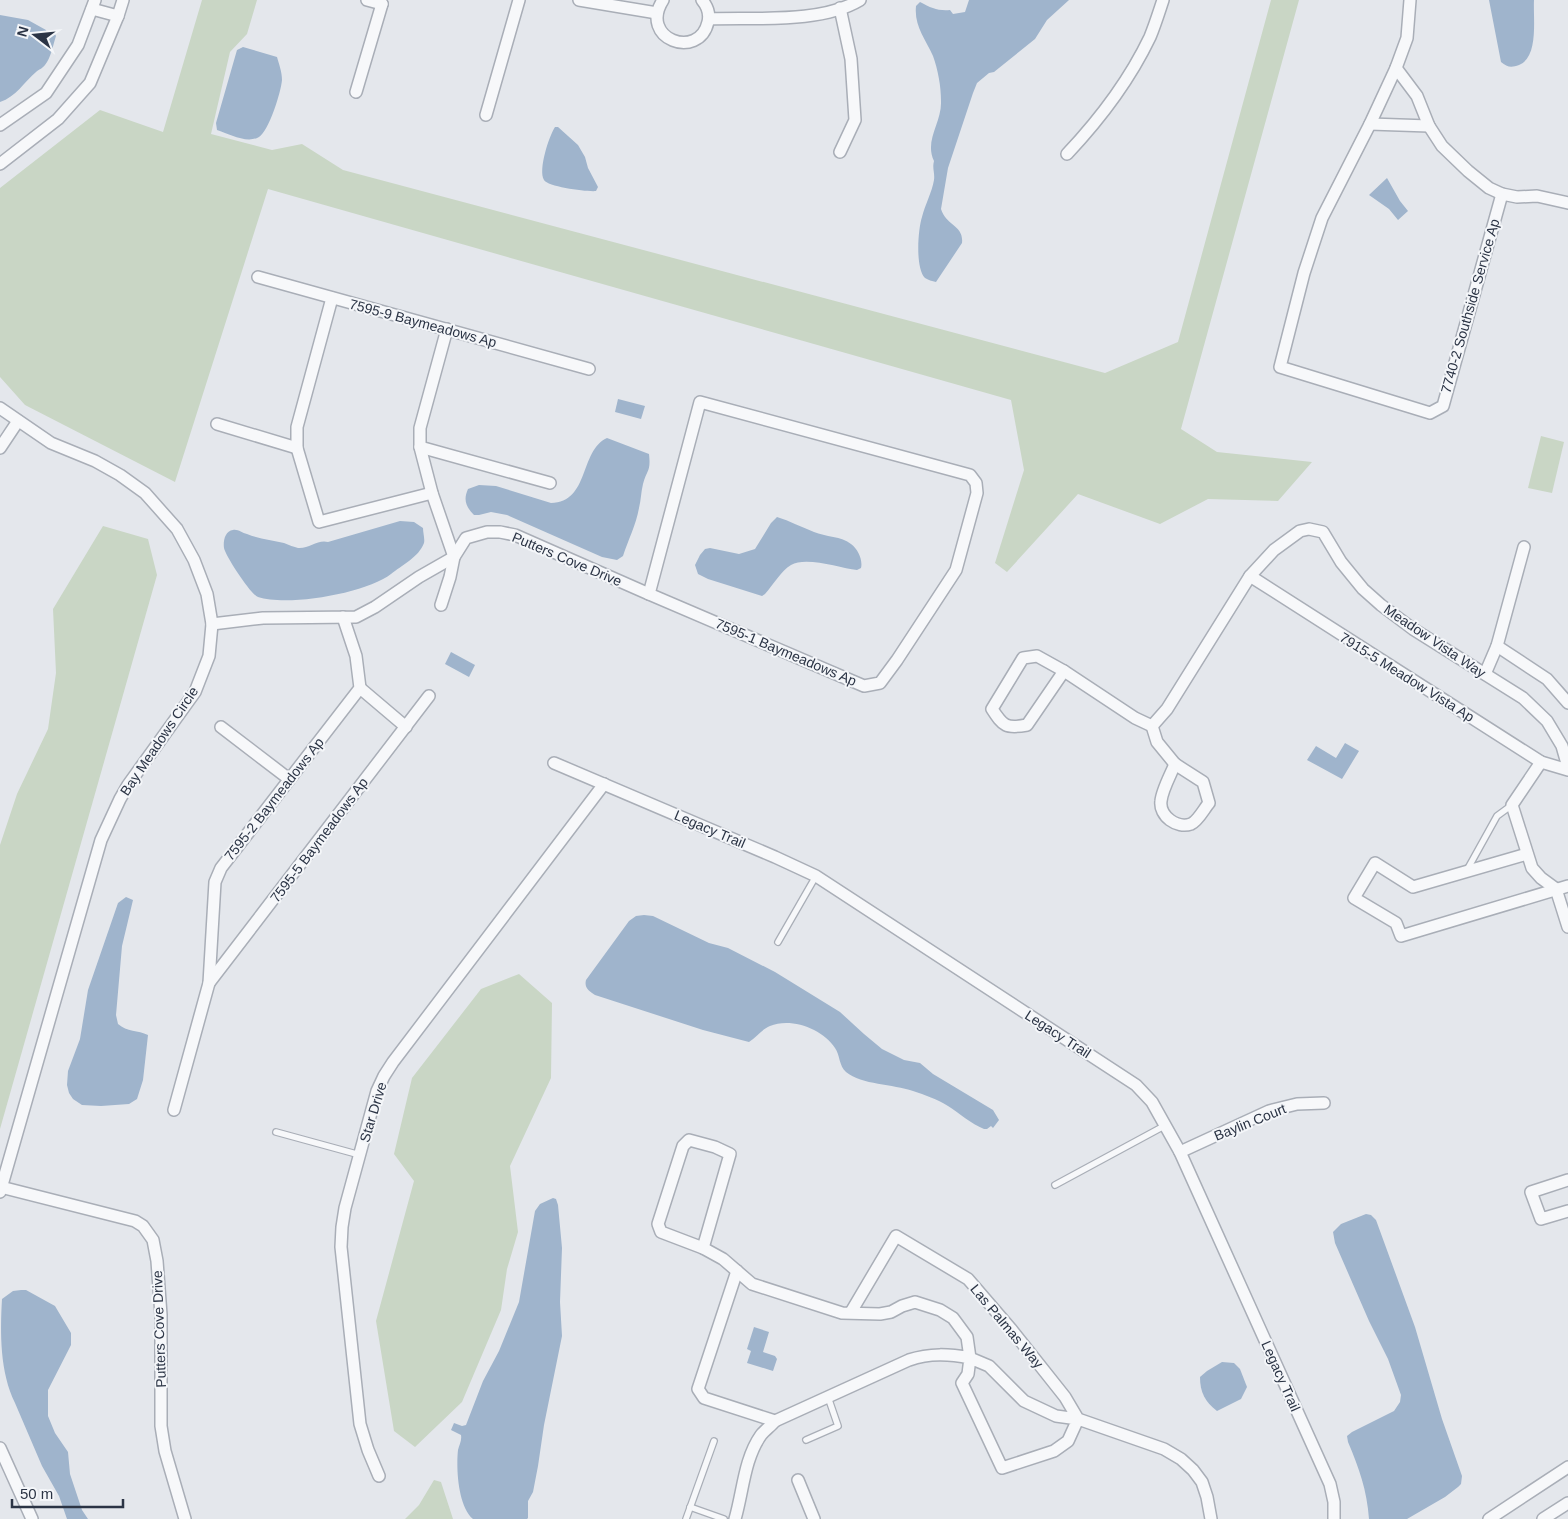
<svg xmlns="http://www.w3.org/2000/svg" width="1568" height="1519" font-family="Helvetica,sans-serif">
  <style>
    .green { fill: #c9d6c5 }
    .water { fill: #9fb4cc }
    .lines { fill: none; stroke-linecap: round; stroke-linejoin: round }
    .lane-casing { stroke: #a9aeb7; stroke-width: 8 }
    .street-casing { stroke: #a9aeb7; stroke-width: 14 }
    .lane { stroke: #f7f8fa; stroke-width: 5.5 }
    .street { stroke: #f7f8fa; stroke-width: 11 }
    .labels { text-anchor: middle; dominant-baseline: central; stroke-width: 4; stroke-linejoin: round; paint-order: stroke }
    .street-label { font-size: 14px; fill: #2b3445; stroke: #f4f6f9 }
  </style>
  <rect width="100%" height="100%" fill="#e4e7ec"/>
  <g class="green">
    <polygon points="202,0 257,0 247,34 230,52 211,134 272,150 302,144 343,170 1105,373 1178,342 1271,0 1299,0 1181,429 1217,452 1312,462 1278,501 1208,499 1160,524 1078,494 1007,572 995,563 1024,470 1011,400 268,189 175,482 25,405 0,377 0,188 100,110 163,132"/>
    <polygon points="1541,436 1564,442 1552,493 1528,488"/>
    <polygon points="103,526 148,539 157,575 0,1129 0,845 17,794 48,729 56,673 53,609"/>
    <polygon points="519,974 552,1003 551,1078 510,1166 518,1232 507,1269 501,1310 462,1402 415,1447 394,1431 376,1321 414,1181 394,1154 412,1078 481,989"/>
    <polygon points="434,1480 441,1482 453,1519 405,1519 419,1505"/>
  </g>
  <g class="water">
    <path d="M 969,0 L 1069,0 L 1047,20 L 1035,39 L 994,72 L 989,73 L 977,83 L 973,93 L 948,168 L 941,209 C 946,226 964,225 962,243 L 936,282 C 932,281 928,280 925,278 C 915,268 918,229 922,217 C 925,205 932,192 934,180 C 935,173 932,168 934,161 C 924,140 942,123 941,101 C 941,86 938,70 933,56 C 925,38 914,26 916,6 L 920,2 C 931,8 938,11 950,10 L 953,14 L 965,12 Z"/>
    <path d="M 1489,0 L 1534,0 C 1533,19 1539,57 1519,65 C 1511,68 1507,67 1501,62 Z"/>
    <path d="M 0,15 L 28,20 L 46,30 L 48,37 L 55,34 L 56,36 C 53,45 51,58 45,65 C 42,69 39,69 36,72 C 24,82 16,97 0,102 Z"/>
    <path d="M 243,47 L 277,57 C 279,64 282,72 282,80 C 281,92 269,131 259,137 C 247,144 229,134 217,130 L 216,123 L 237,50 Z"/>
    <path d="M 555,127 L 558,127 L 578,145 L 585,157 L 588,168 L 598,187 L 596,191 C 588,192 548,187 544,180 C 538,170 549,136 555,127 Z"/>
    <polygon points="1387,178 1400,201 1408,211 1398,220 1389,209 1369,195"/>
    <polygon points="618,399 645,406 641,419 615,412"/>
    <path d="M 607,438 L 649,454 C 651,472 647,469 643,484 C 641,492 641,500 639,508 C 636,525 628,540 623,556 L 617,560 L 602,557 L 507,515 L 491,512 L 479,515 L 474,515 C 466,507 463,500 468,489 L 479,485 L 496,486 L 551,503 C 590,502 579,451 607,438 Z"/>
    <path d="M 777,517 C 790,521 801,527 814,532 C 825,537 842,536 851,544 C 858,549 863,560 861,568 L 857,570 C 840,568 806,556 791,565 C 781,571 773,585 765,594 L 762,596 L 708,579 L 698,574 L 695,565 L 700,555 L 705,549 L 710,548 L 739,554 L 755,549 L 771,523 Z"/>
    <path d="M 400,521 L 414,522 L 423,528 C 423,533 425,539 424,543 C 419,557 401,566 391,574 C 367,593 288,607 258,597 C 251,595 225,555 224,548 C 223,541 225,531 233,530 C 238,529 242,533 247,534 C 259,539 272,540 284,543 C 289,545 294,547 298,548 C 309,549 318,539 328,542 Z"/>
    <polygon points="451,652 475,665 469,677 445,664"/>
    <polygon points="1345,743 1359,751 1342,779 1307,760 1316,746 1336,758"/>
    <path d="M 126,897 L 133,900 L 122,946 L 116,1015 L 118,1024 C 127,1032 138,1030 148,1035 L 143,1080 L 137,1099 L 129,1104 L 101,1106 L 82,1105 L 73,1099 L 69,1093 L 67,1085 L 68,1071 L 80,1039 L 88,990 L 118,903 Z"/>
    <path d="M 644,915 L 653,916 L 709,943 L 728,948 L 775,972 L 840,1012 L 864,1034 L 882,1049 L 904,1060 L 920,1063 L 933,1074 L 993,1110 L 999,1120 L 993,1128 L 991,1126 L 987,1129 L 984,1129 C 971,1124 959,1113 948,1106 C 937,1099 925,1095 913,1091 C 893,1084 862,1085 846,1072 C 839,1066 840,1055 835,1048 C 823,1029 791,1017 770,1026 C 762,1029 757,1037 749,1042 L 703,1030 L 595,995 C 589,991 584,988 586,980 L 629,921 L 636,916 Z"/>
    <path d="M 553,1198 L 556,1199 L 558,1205 L 562,1248 L 560,1302 L 562,1336 L 544,1425 L 538,1466 L 533,1492 L 528,1501 L 528,1518 L 527,1519 L 473,1519 C 458,1506 456,1469 458,1450 C 459,1445 462,1441 461,1435 L 451,1430 L 454,1423 L 462,1426 L 466,1425 L 483,1381 L 499,1351 L 519,1302 L 535,1211 L 540,1204 Z"/>
    <path d="M 1366,1214 L 1371,1215 L 1376,1220 L 1415,1327 L 1442,1419 L 1462,1476 L 1461,1484 L 1458,1487 L 1445,1497 L 1407,1519 L 1369,1519 C 1367,1490 1359,1468 1348,1442 L 1347,1436 L 1352,1432 L 1394,1411 L 1400,1402 L 1401,1395 L 1388,1359 L 1369,1321 L 1335,1243 L 1333,1232 L 1341,1224 Z"/>
    <path d="M 21,1290 L 26,1290 L 55,1306 L 71,1333 L 71,1345 L 48,1390 L 48,1416 L 55,1433 L 68,1452 L 70,1474 L 82,1510 L 88,1519 L 67,1519 L 59,1496 L 42,1466 L 15,1403 C 0,1372 0,1334 2,1299 L 13,1291 Z"/>
    <polygon points="754,1327 769,1332 763,1352 775,1356 777,1359 773,1371 747,1363 751,1351 747,1349"/>
    <path d="M 1222,1362 L 1234,1363 L 1240,1369 L 1247,1387 L 1241,1399 L 1217,1411 C 1205,1402 1200,1392 1200,1377 L 1207,1371 Z"/>
  </g>
  <g class="lines">
    <defs>
      <g id="lane">
        <polyline points="1467,870 1497,816 1512,805"/>
        <polyline points="778,942 816,876"/>
        <polyline points="276,1132 360,1155"/>
        <polyline points="1055,1185 1166,1125"/>
        <polyline points="806,1440 838,1426 828,1397"/>
        <polyline points="690,1507 724,1519"/>
        <polyline points="686,1519 714,1441"/>
      </g>
      <g id="street">
        <polyline points="367,0 382,4"/>
        <polyline points="579,0 657,13"/>
        <path d="M 663,0 C 638,39 699,61 708,22 C 710,14 707,6 702,0"/>
        <polyline points="1410,0 1407,38 1396,68 1370,124 1322,218 1304,273 1280,367 1430,413 1443,406 1502,194"/>
        <polyline points="92,9 118,16"/>
        <path d="M 709,19 C 754,17 820,24 860,0"/>
        <polyline points="1396,68 1417,96 1429,126 1442,146 1468,171 1489,188 1502,194 1517,197 1537,196 1568,203"/>
        <polyline points="356,92 382,4"/>
        <polyline points="486,115 519,0"/>
        <polyline points="1370,124 1429,126"/>
        <polyline points="0,125 46,93 78,45 95,0"/>
        <polyline points="840,152 855,120 851,59 840,8"/>
        <path d="M 1067,154 C 1100,119 1129,81 1150,37 C 1155,25 1159,12 1163,0"/>
        <polyline points="0,164 58,119 90,83 118,16 123,0"/>
        <polyline points="258,277 589,369"/>
        <polyline points="332,298 297,427 297,448 319,522 432,493"/>
        <polygon points="700,402 970,475 976,483 977,493 956,570 897,660 880,683 864,686 649,594"/>
        <polyline points="0,408 51,443 95,461 120,475 145,493 177,529 194,560 207,594 212,624 209,656 195,692 128,785 120,799 101,840 0,1192"/>
        <polyline points="217,424 297,448"/>
        <polyline points="420,447 550,483"/>
        <polyline points="0,448 18,421"/>
        <polyline points="1250,576 1541,762 1568,770"/>
        <polyline points="441,605 450,577 454,557 432,493 420,447 420,428 447,329"/>
        <polyline points="212,624 263,618 356,617 375,607 419,577 454,557 466,538 487,532 500,532 515,535 649,594"/>
        <polyline points="1497,646 1547,679 1568,703"/>
        <path d="M 1037,656 L 1064,671 L 1027,725 C 1006,729 1003,726 992,709 L 1023,658 Z"/>
        <polyline points="1064,671 1135,718 1152,726 1157,742 1175,764"/>
        <polyline points="1485,674 1497,646 1524,547"/>
        <polyline points="360,688 406,727"/>
        <polyline points="1152,726 1167,709 1250,576 1274,550 1300,531 1309,529 1323,532 1341,562 1363,589 1381,605 1413,629 1523,698 1547,721 1562,746 1568,767"/>
        <polyline points="221,727 289,779"/>
        <polyline points="1541,762 1512,805 1532,868 1541,878 1556,889 1568,927"/>
        <polyline points="554,763 775,857 816,876 1136,1085 1152,1102 1180,1152 1330,1484 1334,1502 1334,1519"/>
        <path d="M 1175,764 L 1203,782 L 1209,803 C 1204,809 1198,821 1191,824 C 1177,829 1159,816 1161,801 C 1162,790 1171,774 1175,764 Z"/>
        <polyline points="1527,854 1413,887 1375,863 1354,898 1396,923 1401,936 1568,886"/>
        <polyline points="209,983 429,696"/>
        <polyline points="174,1110 209,983 215,882 221,868 360,688 356,656 343,617"/>
        <polygon points="689,1140 715,1147 730,1154 703,1248 661,1232 658,1224 683,1146"/>
        <polyline points="1180,1152 1269,1111 1297,1104 1324,1103"/>
        <polyline points="1568,1180 1531,1192 1541,1219 1568,1211"/>
        <polyline points="1,1187 135,1221 143,1226 153,1240 157,1261 161,1315 161,1426 165,1451 185,1519"/>
        <path d="M 703,1248 L 723,1259 L 752,1284 L 842,1313 L 880,1314 L 891,1312 L 902,1306 L 915,1302 L 940,1310 L 953,1318 L 967,1337 L 970,1358 L 989,1366 L 1024,1401 L 1056,1416 L 1078,1419 L 1068,1441 L 1054,1451 L 1002,1468 L 962,1383 L 968,1374 L 970,1358 C 949,1354 930,1353 909,1360 L 775,1421 C 771,1426 765,1430 761,1435 C 744,1459 743,1492 735,1519"/>
        <polyline points="737,1271 698,1389 704,1398 775,1421"/>
        <polyline points="851,1312 896,1236 968,1279 1011,1329 1065,1397 1078,1419 1164,1449 1181,1459 1193,1470 1202,1482 1207,1497 1211,1519"/>
        <polyline points="0,1448 32,1519"/>
        <polyline points="379,1476 368,1450 360,1424 341,1247 342,1227 345,1208 377,1091 384,1076 393,1062 604,784"/>
        <polyline points="798,1480 814,1519"/>
        <polyline points="1489,1519 1568,1467"/>
        <polyline points="1543,1519 1568,1503"/>
      </g>
    </defs>
    <use href="#lane" class="lane-casing"/>
    <use href="#street" class="street-casing"/>
    <use href="#lane" class="lane"/>
    <use href="#street" class="street"/>
  </g>
  <g class="labels">
    <g class="street-label">
      <text transform="translate(1470 306) rotate(-74)">7740-2 Southside Service Ap</text>
      <text transform="translate(423 323) rotate(15)">7595-9 Baymeadows Ap</text>
      <text transform="translate(567 559) rotate(23)">Putters Cove Drive</text>
      <text transform="translate(1435 641) rotate(34)">Meadow Vista Way</text>
      <text transform="translate(786 652) rotate(23)">7595-1 Baymeadows Ap</text>
      <text transform="translate(1407 677) rotate(32)">7915-5 Meadow Vista Ap</text>
      <text transform="translate(159 741) rotate(-56)">Bay Meadows Circle</text>
      <text transform="translate(274 799) rotate(-52)">7595-2 Baymeadows Ap</text>
      <text transform="translate(710 829) rotate(23)">Legacy Trail</text>
      <text transform="translate(319 840) rotate(-53)">7595-5 Baymeadows Ap</text>
      <text transform="translate(1058 1034) rotate(33)">Legacy Trail</text>
      <text transform="translate(373 1112) rotate(-73)">Star Drive</text>
      <text transform="translate(1250 1122) rotate(-22)">Baylin Court</text>
      <text transform="translate(1007 1326) rotate(50)">Las Palmas Way</text>
      <text transform="translate(159 1329) rotate(-92)">Putters Cove Drive</text>
      <text transform="translate(1281 1376) rotate(66)">Legacy Trail</text>
    </g>
  </g>
  <g transform="translate(35 35) rotate(286)" stroke="#f4f6f9" stroke-width="4" paint-order="stroke">
  <path d="M0-4L9 19L0 12L-9 19Z" fill="#2b3445"/>
  <text y="-8" font-size="14" font-weight="bold" text-anchor="middle" fill="#2b3445">N</text>
  </g>
  <path d="M12 1499v8h111v-8" fill="none" stroke="#2b3445" stroke-width="2.5"/>
  <text x="20" y="1499" font-size="15" fill="#2b3445" stroke="#f4f6f9" stroke-width="4" paint-order="stroke">50 m</text>
</svg>
